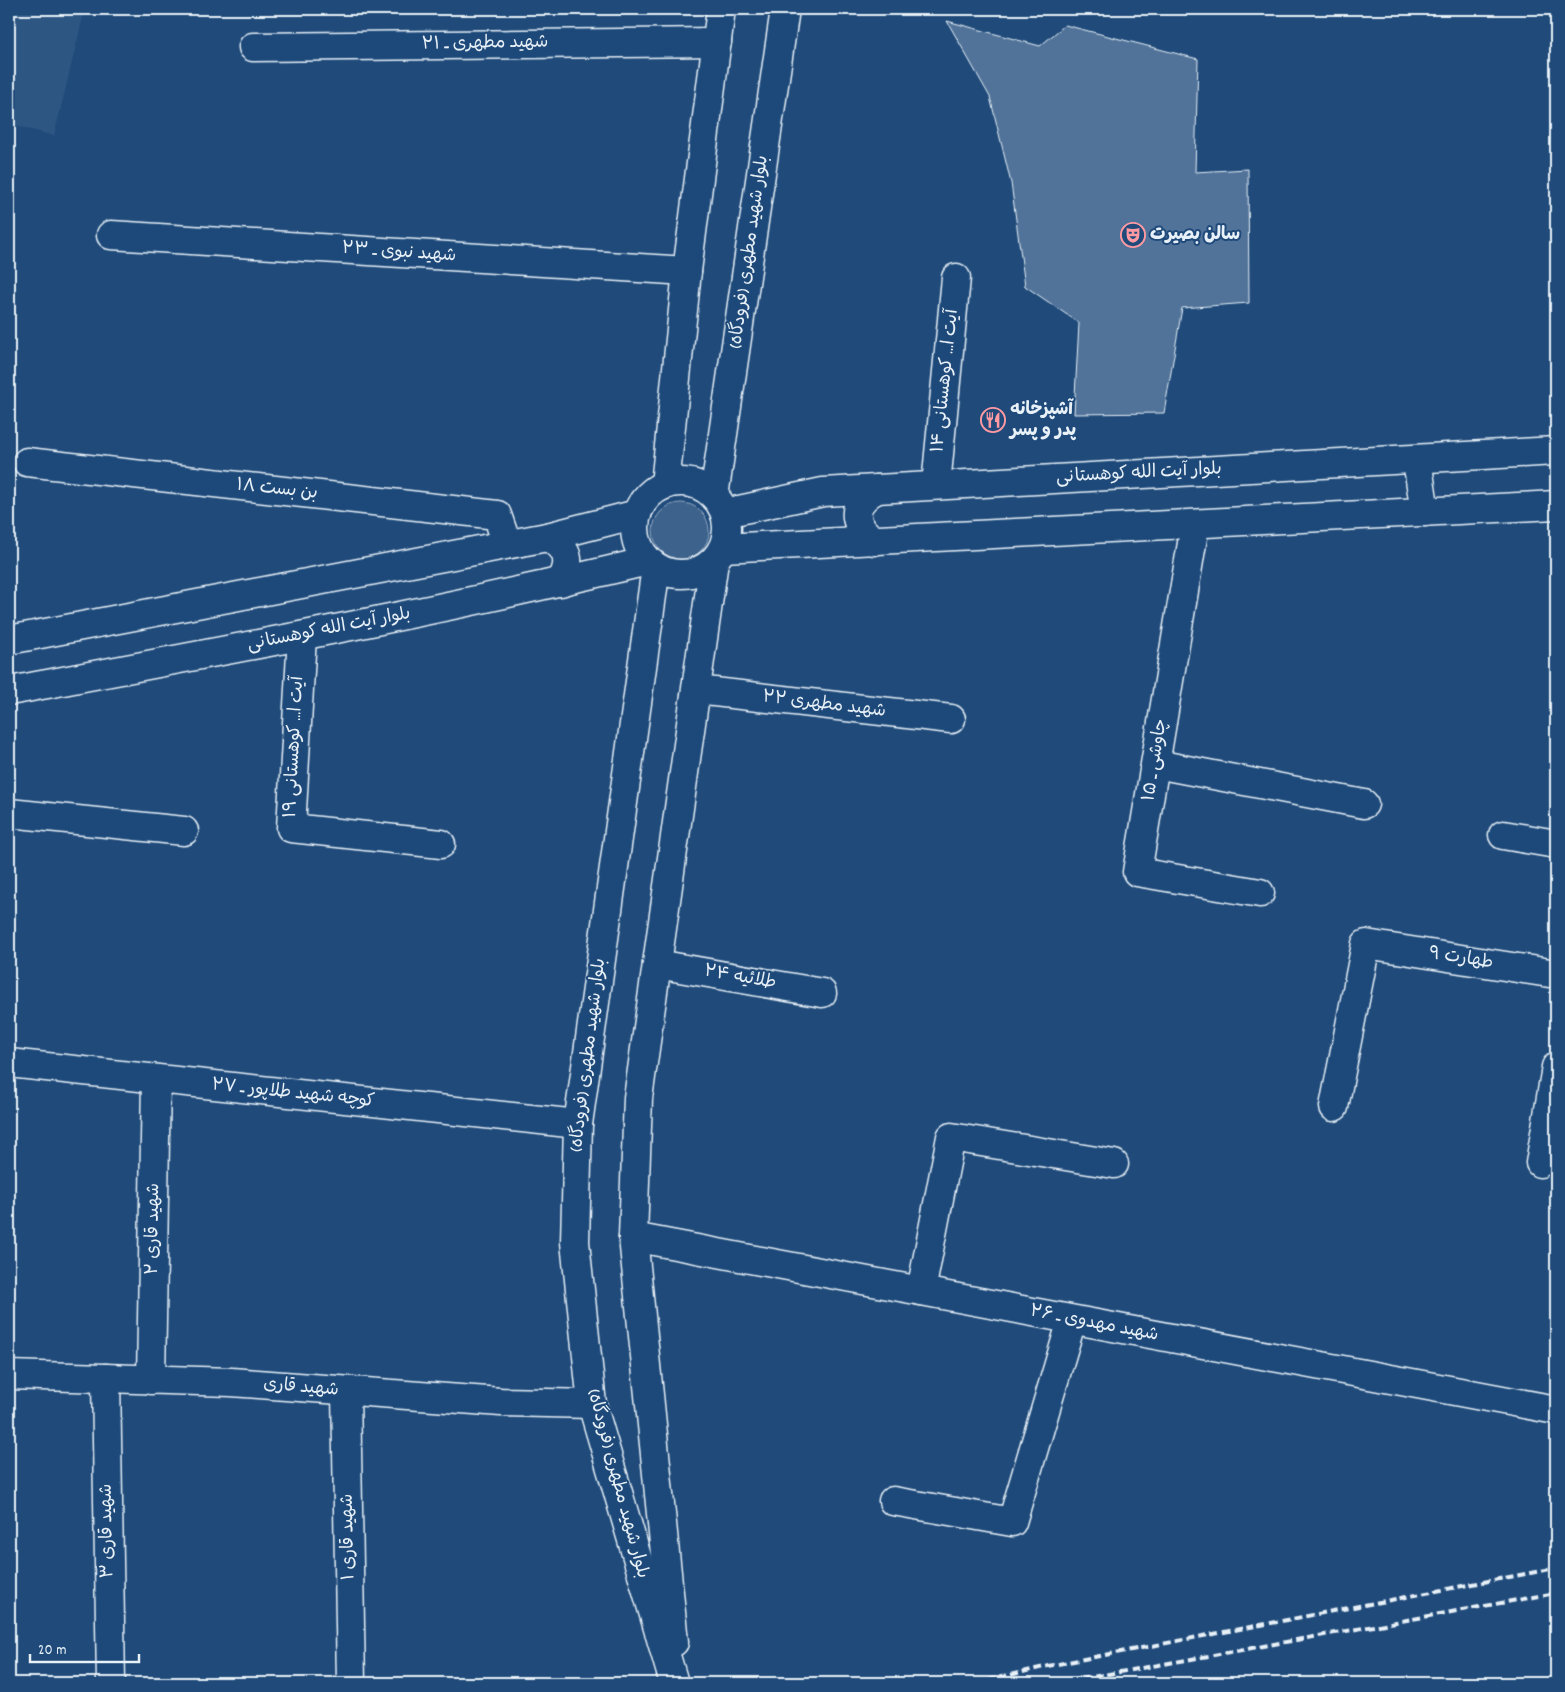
<svg xmlns="http://www.w3.org/2000/svg" width="1565" height="1692" font-family="Dekko,'Playpen Sans Arabic',sans-serif">
  <style>
    .built { fill: #2e5683 }
    .green { fill: #3c628c; stroke: #92aac2 }
    .building { fill: #517399; stroke: #e8f1f8 }
    .lines { fill: none; stroke-linecap: round; stroke-linejoin: round }
    .minor-casing { stroke: #e8f1f8; stroke-width: 31 }
    .secondary-casing { stroke: #e8f1f8; stroke-width: 31 }
    .minor { stroke: #1f4a7a; stroke-width: 28 }
    .secondary { stroke: #1f4a7a; stroke-width: 28 }
    .rail { stroke: #e8f1f8; stroke-width: 4; stroke-dasharray: 8 4; stroke-linecap: butt }
    .labels { text-anchor: middle; dominant-baseline: central; stroke-width: 4; stroke-linejoin: round; paint-order: stroke }
    .street-label { font-size: 18px; fill: #e8f1f8; stroke: #1f4a7a }
    .poi-label { font-size: 18px; font-weight: bold; fill: #e8f1f8; stroke: #1f4a7a; text-anchor: start }
  </style>
  <rect width="100%" height="100%" fill="#1f4a7a"/>
  <filter id="ink" filterUnits="userSpaceOnUse"><feTurbulence type="fractalNoise" baseFrequency=".02" numOctaves="2"/><feDisplacementMap in="SourceGraphic" scale="10" xChannelSelector="R" yChannelSelector="G"/><feConvolveMatrix kernelMatrix="1 2 1 2 8 2 1 2 1" color-interpolation-filters="sRGB"/></filter>
  <g filter="url(#ink)">
    <polygon class="built" points="9,9 85,9 54,136 9,124"/>
    <circle class="green" cx="681" cy="531" r="28"/>
    <polygon class="building" points="947,21 1040,46 1065,25 1198,59 1195,172 1248,169 1249,303 1182,308 1164,413 1074,414 1079,323 1025,286 1011,183 990,97"/>
    <g class="lines">
      <defs>
        <g id="minor">
          <polyline points="253,47 717,42"/>
          <polyline points="111,235 687,271"/>
          <polyline points="27,462 497,515 507,544"/>
          <polyline points="936,485 956,278"/>
          <polyline points="1195,525 1137,872 1260,893"/>
          <polyline points="302,636 291,828 441,844"/>
          <polyline points="697,690 951,719"/>
          <polyline points="1156,764 1364,804"/>
          <polyline points="9,813 184,831"/>
          <polyline points="1503,835 1556,844"/>
          <polyline points="657,964 822,993"/>
          <polyline points="9,1063 578,1124"/>
          <polyline points="1334,1107 1366,944 1556,974"/>
          <polyline points="1540,1163 1556,1067"/>
          <polyline points="633,1237 1556,1410"/>
          <polyline points="921,1291 951,1137 1114,1164"/>
          <polyline points="9,1375 231,1382 501,1402 592,1404"/>
          <polyline points="106,1378 111,1683"/>
          <polyline points="151,1380 156,1079"/>
          <polyline points="346,1391 351,1683"/>
          <polyline points="893,1501 1012,1522 1072,1320"/>
        </g>
        <g id="secondary">
          <polyline points="1417,460 1425,512"/>
          <circle cx="681" cy="528" r="46"/>
          <polyline points="665,485 687,271 721,9"/>
          <polyline points="714,496 785,9"/>
          <polyline points="725,513 823,492 1556,451"/>
          <path d="M 547,537 C 569,548 572,561 561,582"/>
          <path d="M 874,541 C 851,523 850,504 877,489"/>
          <polyline points="723,548 1556,505"/>
          <polyline points="656,567 578,1124 575,1242 592,1404 674,1683"/>
          <polyline points="9,640 547,537 637,514"/>
          <path d="M 9,691 C 223,651 437,612 648,561"/>
          <polyline points="674,1642 633,1237 638,1098 714,561"/>
        </g>
      </defs>
      <use href="#minor" class="minor-casing"/>
      <use href="#secondary" class="secondary-casing"/>
      <use href="#minor" class="minor"/>
      <use href="#secondary" class="secondary"/>
      <g class="rail">
        <polyline points="976,1683 1048,1666 1556,1568"/>
        <polyline points="1059,1683 1556,1593"/>
      </g>
    </g>
  </g>
  <defs>
    <symbol id="theatre-ring" viewBox="-11 -11 22 22"><circle r="9.5" fill="#1f4a7a" stroke="#ff9aa2" stroke-width="1.5"/><path d="M-5-5.5Q0-4 5-5.5V0Q5 5 0 6Q-5 5-5 0ZM-3.3-2.5H-1v1.5H-3.3ZM1-2.5H3.3v1.5H1ZM-2.8 1Q0 5.5 2.8 1Z" fill="#ff9aa2"/></symbol>
    <symbol id="restaurant-ring" viewBox="-11 -11 22 22"><circle r="9.5" fill="#1f4a7a" stroke="#ff9aa2" stroke-width="1.5"/><path d="M-5-6h1v4h1v-4h1v4h1v-4h1v5L-1.5 .5V6h-2V.5L-5-1ZM5-6V6H3V1.5H1.5Q1.5-4 5-6Z" fill="#ff9aa2"/></symbol>
  </defs>
  <g fill-rule="evenodd">
    <use href="#theatre-ring" x="1119" y="221" width="28" height="28"/>
    <use href="#restaurant-ring" x="979" y="406" width="28" height="28"/>
  </g>
  <g class="labels">
    <g class="street-label">
      <text transform="translate(485 44) rotate(-1)">شهید مطهری ـ ۲۱</text>
      <text transform="translate(750 252) rotate(-82)">بلوار شهید مطهری (فرودگاه)</text>
      <text transform="translate(399 253) rotate(4)">شهید نبوی ـ ۲۳</text>
      <text transform="translate(946 381) rotate(-84)">آیت ا... کوهستانی ۱۴</text>
      <text transform="translate(1139 474) rotate(-3)">بلوار آیت الله کوهستانی</text>
      <text transform="translate(277 490) rotate(6)">بن بست ۱۸</text>
      <text transform="translate(329 630) rotate(-11)">بلوار آیت الله کوهستانی</text>
      <text transform="translate(824 705) rotate(7)">شهید مطهری ۲۲</text>
      <text transform="translate(295 747) rotate(-87)">آیت ا... کوهستانی ۱۹</text>
      <text transform="translate(1156 760) rotate(-81)">چاوشی ـ ۱۵</text>
      <text transform="translate(1461 959) rotate(9)">طهارت ۹</text>
      <text transform="translate(740 978) rotate(10)">طلائیه ۲۴</text>
      <text transform="translate(589 1055) rotate(-83)">بلوار شهید مطهری (فرودگاه)</text>
      <text transform="translate(293 1094) rotate(6)">کوچه شهید طلاپور ـ ۲۷</text>
      <text transform="translate(154 1229) rotate(-89)">شهید قاری ۲</text>
      <text transform="translate(1094 1324) rotate(11)">شهید مهدوی ـ ۲۶</text>
      <text transform="translate(301 1388) rotate(5)">شهید قاری</text>
      <text transform="translate(617 1484) rotate(75)">بلوار شهید مطهری (فرودگاه)</text>
      <text transform="translate(108 1531) rotate(-91)">شهید قاری ۳</text>
      <text transform="translate(349 1537) rotate(-91)">شهید قاری ۱</text>
    </g>
    <g class="poi-label">
      <text x="1150" y="235">سالن بصیرت</text>
      <text x="1010" y="410">آشپزخانه<tspan x="1010" dy="21">پدر و پسر</tspan></text>
    </g>
  </g>
  <rect width="1565" height="1692" fill="none" stroke="#1f4a7a" stroke-width="30"/>
  <rect x="15" y="15" width="1535" height="1662" fill="none" stroke="#e8f1f8" stroke-width="2" filter="url(#ink)"/>
  <path d="M30 1654v8h109v-8" fill="none" stroke="#e8f1f8" stroke-width="2.5"/>
  <text x="38" y="1654" font-size="15" fill="#e8f1f8" stroke="#1f4a7a" stroke-width="4" paint-order="stroke">20 m</text>
</svg>
